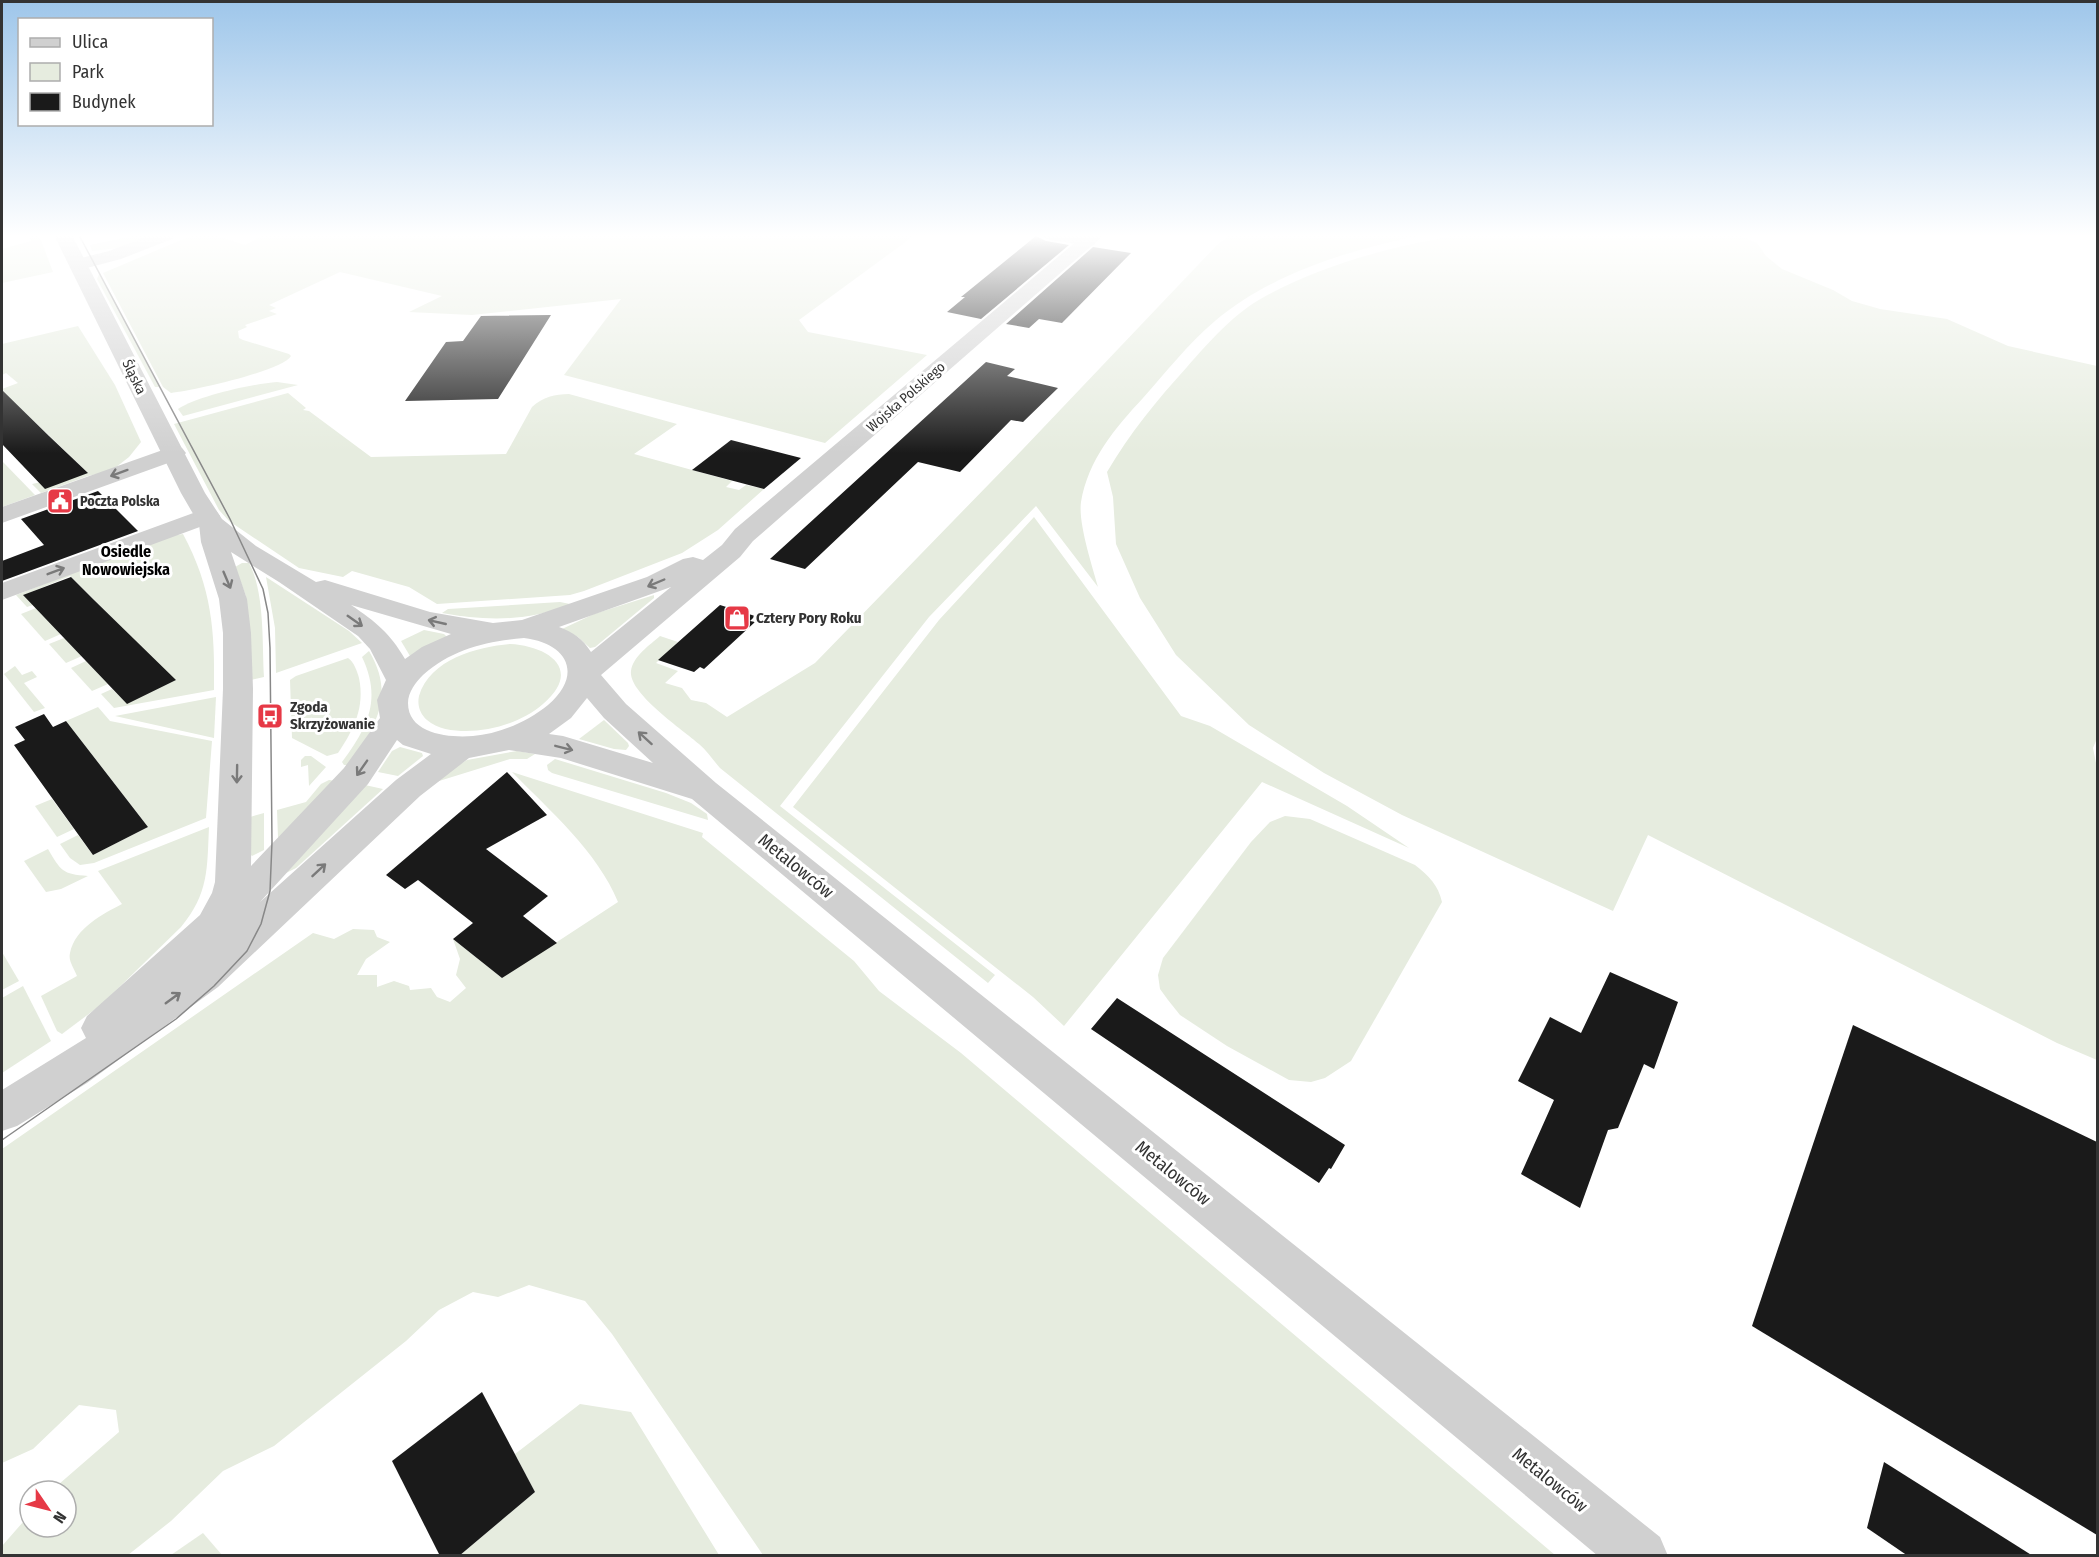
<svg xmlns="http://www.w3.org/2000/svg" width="2099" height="1557" font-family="'Fira Sans Condensed',sans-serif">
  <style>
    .green { fill: #e6ecdf }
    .building { fill: #1a1a1a }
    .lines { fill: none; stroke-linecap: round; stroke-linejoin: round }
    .minor { fill: #d0d0d0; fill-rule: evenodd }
    .tertiary { fill: #d0d0d0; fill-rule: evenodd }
    .tram { stroke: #888; stroke-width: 1.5 }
    .oneway { stroke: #7a7a7a }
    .labels { text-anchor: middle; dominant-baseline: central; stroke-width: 6; stroke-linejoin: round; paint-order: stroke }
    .far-street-label { font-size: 14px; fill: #333; stroke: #fff }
    .far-poi-label { font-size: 14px; font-weight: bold; fill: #333; stroke: #fff; text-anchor: start }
    .poi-label { font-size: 15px; font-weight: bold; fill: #333; stroke: #fff; text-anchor: start }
    .neighbourhood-label { font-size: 16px; font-weight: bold; fill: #000; stroke: #fff }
    .near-street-label { font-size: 18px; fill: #333; stroke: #fff }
  </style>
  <rect width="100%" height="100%" fill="#fff"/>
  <g class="green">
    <polygon points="30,235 39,235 53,272 2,283 2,249 31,241"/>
    <polygon points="136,235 154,235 118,248 92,251 90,245"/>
    <path d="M 193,235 L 215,235 L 245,245 L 263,235 L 915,235 L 799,320 L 808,332 L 927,355 L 825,443 L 564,375 L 621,299 L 472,315 L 409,312 L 442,296 L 340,272 L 269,305 L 276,308 L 269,311 L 277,314 L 245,325 L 247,327 L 238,331 L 239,338 L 243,340 L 289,354 L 291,356 C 282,371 192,391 171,393 L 163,387 L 103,273 Z"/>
    <path d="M 1230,235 L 1423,235 C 1351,249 1272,273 1215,321 C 1188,344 1166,372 1143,398 C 1115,428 1088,460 1081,502 C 1078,523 1092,565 1098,587 L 1036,506 L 929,617 L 780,806 L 995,975 L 988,983 L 720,768 C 713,760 707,751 699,744 C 683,730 628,693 631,671 C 633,656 650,645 660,636 L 678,642 L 656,663 L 678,671 L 665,683 L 682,688 L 691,700 L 706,703 L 727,717 L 815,663 L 1023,449 L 1217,245 Z"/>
    <path d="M 1459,235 L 1738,235 L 1757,243 L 1766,256 L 1782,269 L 1833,290 L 1852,301 L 1880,309 L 1947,319 L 2008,346 L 2097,366 L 2098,736 L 2093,748 L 2098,773 L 2097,1060 L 2057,1043 L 1648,835 L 1613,911 L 1402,815 L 1324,773 L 1249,725 L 1176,655 L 1140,598 L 1116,544 L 1113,497 L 1107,472 C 1130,433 1157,400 1187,367 C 1210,341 1233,314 1264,297 C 1324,264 1393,246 1459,235 Z"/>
    <polygon points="99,274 106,285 159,387 155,387 97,279"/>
    <polygon points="78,326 115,385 141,442 129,457 111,471 88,476 41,493 32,484 87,472 14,402 8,402 2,396 2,389 18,383 6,373 2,375 2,344"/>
    <path d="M 277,382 L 298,385 L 183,416 L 178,409 C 198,396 252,384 277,382 Z"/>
    <path d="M 288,393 L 306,408 L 303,410 L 309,411 L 371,457 L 506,454 L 532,407 C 543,397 555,394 569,394 L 677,424 L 634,454 L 732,481 L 726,487 L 739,490 L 746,485 L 764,489 L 718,530 L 682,553 L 584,591 L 570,595 L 437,604 L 409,587 L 352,571 L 343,577 L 299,568 L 229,521 L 219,510 L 174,424 Z"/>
    <polygon points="2,461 35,495 2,507"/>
    <polygon points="1034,517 1181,716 1210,726 1347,806 1409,848 1262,782 1064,1026 1033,997 793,807 939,620"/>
    <path d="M 183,534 C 212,588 215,631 214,690 L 114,708 L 101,694 L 112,689 L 127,703 L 175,680 L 70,576 L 24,595 L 33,605 L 27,607 L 16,595 L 165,537 Z"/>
    <path d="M 242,563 L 249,563 C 265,593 262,643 264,677 L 251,680 L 246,596 L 235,567 Z"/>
    <polygon points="266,577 349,631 362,643 276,673 275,628"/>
    <polygon points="654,595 654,598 595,647 590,648 578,637 562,629 594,614"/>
    <path d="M 560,602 L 570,604 C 529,622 485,621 442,613 L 448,609 Z"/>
    <polygon points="36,608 61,634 45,641 21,614"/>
    <polygon points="424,630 444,634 447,637 410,656 401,641"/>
    <polygon points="64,638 82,656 66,663 49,644"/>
    <path d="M 510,644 C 549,646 583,670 543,704 C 522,722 493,731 466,731 C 453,731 437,729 427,720 C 420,714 417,705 419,696 C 430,659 477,647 510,644 Z"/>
    <path d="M 369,651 C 396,696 375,726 350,765 L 344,765 L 342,762 C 368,727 382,699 362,657 Z"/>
    <path d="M 348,658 C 354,662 357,671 359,678 C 365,707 354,729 338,753 L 327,756 L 292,738 L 290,680 L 296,676 Z"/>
    <polygon points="86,661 108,684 92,691 71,668"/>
    <polygon points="15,666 22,675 32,671 37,677 24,683 45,708 34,712 4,674"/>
    <polygon points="216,697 214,738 115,716"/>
    <polygon points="98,707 110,721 212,741 206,818 94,863 80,865 70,858 60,844 78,835 93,855 148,827 66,721"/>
    <polygon points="604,720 628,743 629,746 626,750 614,749 579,739"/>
    <polygon points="400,747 422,753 423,756 398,776 378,772 392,751"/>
    <polygon points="517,751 535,754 527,759 510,759 423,786 467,760"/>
    <polygon points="305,756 311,756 326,767 309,786 308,765 301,767 301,760"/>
    <polygon points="555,759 666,793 691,803 707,814 708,820 552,773 548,770 547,765"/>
    <path d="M 512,772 L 703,833 L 702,837 L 854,961 L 879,991 L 961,1053 L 1555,1555 L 763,1555 L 612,1334 L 585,1301 L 529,1285 L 498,1297 L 473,1292 L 439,1310 L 406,1341 L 274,1446 L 223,1471 L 171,1521 L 128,1555 L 2,1555 L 2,1546 L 30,1514 L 30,1527 L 66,1527 L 66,1491 L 51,1491 L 119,1432 L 116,1410 L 79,1405 L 33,1449 L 2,1463 L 2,1149 L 313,933 L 334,939 L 353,929 L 374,930 L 377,937 L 390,942 L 366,959 L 357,975 L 377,975 L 377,987 L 394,981 L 409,986 L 410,990 L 431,988 L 437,997 L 450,1002 L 466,988 L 456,975 L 460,959 L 453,939 L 502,978 L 618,902 C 597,851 550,811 512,772 Z"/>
    <polygon points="329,780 337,781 278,838 277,810 306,802 321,784"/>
    <polygon points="365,785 383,789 296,868 286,873"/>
    <polygon points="52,799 74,829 57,837 35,806"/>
    <polygon points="264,813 264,850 252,856 250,854 250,817"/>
    <path d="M 1285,816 L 1310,819 L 1415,865 C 1429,876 1438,885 1442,902 L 1351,1061 L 1325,1078 L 1311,1082 L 1289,1080 L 1227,1046 L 1180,1015 L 1168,1000 L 1160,989 L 1158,975 L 1163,958 L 1251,842 L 1270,822 Z"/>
    <path d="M 209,827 C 207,869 209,893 181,927 L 102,1004 L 62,1034 L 57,1031 L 41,996 L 77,976 C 74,968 68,961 70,953 C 75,928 103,914 122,904 L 98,871 Z"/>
    <path d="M 48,849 C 61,871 62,874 88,876 L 61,889 L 46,892 L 24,861 Z"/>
    <polygon points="2,952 19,981 2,990"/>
    <polygon points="23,986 51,1041 2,1073 2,998"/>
    <polygon points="580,1404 631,1412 719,1555 459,1556 535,1492 515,1454"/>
    <polygon points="203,1533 222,1555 171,1555"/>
  </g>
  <g class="building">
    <polygon points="1036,236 1046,241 1069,245 981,319 947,312 965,297 961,297"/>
    <polygon points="1093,247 1131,253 1062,323 1039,319 1029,328 1006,324"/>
    <polygon points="551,315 498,399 405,401 446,342 463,341 481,316"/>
    <polygon points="986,362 1015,369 1007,376 1058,388 1023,422 1011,420 960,472 918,462 805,569 770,559"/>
    <polygon points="2,390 49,436 88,473 45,489 2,444"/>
    <polygon points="731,440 801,458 764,489 692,470"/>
    <polygon points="98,491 138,531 2,581 2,561 44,545 21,519"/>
    <polygon points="71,577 93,599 176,680 127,704 23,595"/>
    <polygon points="720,605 755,616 750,621 755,622 704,669 700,667 694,672 658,660"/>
    <polygon points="44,714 53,727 66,721 148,827 93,855 14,745 25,740 15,727"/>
    <polygon points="507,772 547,815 486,849 548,896 523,916 557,943 502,978 453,939 473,923 418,880 405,889 386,875"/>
    <polygon points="1610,972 1678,1002 1654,1069 1644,1064 1618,1128 1608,1130 1580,1208 1521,1174 1554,1100 1518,1081 1550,1017 1581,1033"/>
    <polygon points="1117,998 1345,1145 1331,1169 1329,1168 1319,1183 1091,1029"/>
    <polygon points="1853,1025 2097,1142 2097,1535 1752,1326"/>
    <polygon points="482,1392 535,1492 459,1556 440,1556 392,1461"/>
    <polygon points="1884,1462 2033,1556 1908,1556 1867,1528"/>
  </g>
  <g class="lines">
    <g class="minor">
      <polygon points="150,235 175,235 172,239 121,259 79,270 73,268 70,264 73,260 109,251"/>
      <polygon points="1043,235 1094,237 1097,241 1094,245 1088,246 1046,239"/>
      <polygon points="174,446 182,448 186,453 182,458 2,523 2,507"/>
      <polygon points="207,508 216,511 220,516 216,521 2,600 2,583"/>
    </g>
    <path class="tertiary" d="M 54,235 L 72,235 L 205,493 L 222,519 L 256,546 L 316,582 L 325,580 L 430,612 L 493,623 L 522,620 L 647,577 L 683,559 L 693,557 L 703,560 L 722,545 L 735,529 L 1084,235 L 1104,235 L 753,541 L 740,557 L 601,675 L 626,704 L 716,783 L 1660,1537 L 1668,1556 L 1598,1556 L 692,799 L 561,758 L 509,750 L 469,758 L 420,796 L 218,987 L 87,1083 L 17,1126 L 2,1131 L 2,1090 L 86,1038 L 81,1028 L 87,1016 L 200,915 L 212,893 L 215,882 L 223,689 L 223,633 L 219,599 L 201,542 L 199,524 L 181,493 ZM 231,552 L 279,582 L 358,636 L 370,649 L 386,680 L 377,700 L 380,718 L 344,768 L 251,866 L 253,689 L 251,633 L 247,599 ZM 671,587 L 591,652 C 583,639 573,632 559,627 ZM 351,605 L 451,634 L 422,647 L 405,659 C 390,633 376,622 351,605 ZM 524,638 C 567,643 584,674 548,705 C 527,722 499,734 473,736 C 449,738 408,734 408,703 C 408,692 416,682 423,675 C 452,649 487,641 524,638 ZM 587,698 L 604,718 L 653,763 L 563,736 L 549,734 L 571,718 ZM 397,740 L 403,745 L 431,754 L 396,780 L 260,902 L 368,784 Z"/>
    <polyline class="tram" points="2,1140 176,1019 214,986 247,951 261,924 270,891 272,842 270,648 268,613 263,589 230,519 79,235"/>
  </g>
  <defs><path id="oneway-shaft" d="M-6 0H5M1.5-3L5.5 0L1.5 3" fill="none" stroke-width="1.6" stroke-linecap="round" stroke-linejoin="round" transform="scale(1.5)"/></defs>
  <g class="oneway">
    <use href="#oneway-shaft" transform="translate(119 473) rotate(160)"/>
    <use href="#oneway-shaft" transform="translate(56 571) rotate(-21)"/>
    <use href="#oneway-shaft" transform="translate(227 580) rotate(67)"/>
    <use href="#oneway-shaft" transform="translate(656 583) rotate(157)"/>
    <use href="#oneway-shaft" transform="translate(355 621) rotate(35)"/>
    <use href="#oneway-shaft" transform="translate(437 622) rotate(-167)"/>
    <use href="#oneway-shaft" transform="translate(645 738) rotate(-138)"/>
    <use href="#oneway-shaft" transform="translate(564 748) rotate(14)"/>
    <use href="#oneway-shaft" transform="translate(362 768) rotate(125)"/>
    <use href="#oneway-shaft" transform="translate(237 774) rotate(91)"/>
    <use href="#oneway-shaft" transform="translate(319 870) rotate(-43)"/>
    <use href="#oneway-shaft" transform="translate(173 998) rotate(-36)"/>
  </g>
  <linearGradient id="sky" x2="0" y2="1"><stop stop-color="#9ec6ea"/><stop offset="0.52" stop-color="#fff"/><stop offset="1" stop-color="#fff" stop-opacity="0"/></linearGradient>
  <rect width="2099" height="453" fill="url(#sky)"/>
  <defs>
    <symbol id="civic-square" viewBox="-11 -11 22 22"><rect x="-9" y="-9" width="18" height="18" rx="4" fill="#e63946" stroke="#fff"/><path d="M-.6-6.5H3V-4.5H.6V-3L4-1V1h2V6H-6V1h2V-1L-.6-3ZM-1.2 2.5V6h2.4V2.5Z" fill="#fff"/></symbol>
    <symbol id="shop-square" viewBox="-11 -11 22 22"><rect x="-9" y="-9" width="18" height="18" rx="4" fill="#e63946" stroke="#fff"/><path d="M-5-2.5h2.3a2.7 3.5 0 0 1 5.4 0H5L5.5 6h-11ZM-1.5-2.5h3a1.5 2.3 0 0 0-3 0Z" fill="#fff"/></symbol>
    <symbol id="bus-square" viewBox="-11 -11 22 22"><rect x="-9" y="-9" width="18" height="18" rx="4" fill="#e63946" stroke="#fff"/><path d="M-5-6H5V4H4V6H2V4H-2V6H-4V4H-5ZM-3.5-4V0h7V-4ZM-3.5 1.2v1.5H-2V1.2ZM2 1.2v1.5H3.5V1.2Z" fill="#fff"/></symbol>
  </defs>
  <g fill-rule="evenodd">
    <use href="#civic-square" x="45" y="486" width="30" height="30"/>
    <use href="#shop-square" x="722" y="603" width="30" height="30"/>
    <use href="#bus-square" x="255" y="701" width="30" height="30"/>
  </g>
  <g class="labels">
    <g class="far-street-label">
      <text transform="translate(134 377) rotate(64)">Śląska</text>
      <text transform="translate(906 397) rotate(-41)">Wojska Polskiego</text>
    </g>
    <g class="far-poi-label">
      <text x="80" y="501">Poczta Polska</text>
    </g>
    <g class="poi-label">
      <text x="756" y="618">Cztery Pory Roku</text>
      <text x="290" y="707">Zgoda<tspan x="290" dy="17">Skrzyżowanie</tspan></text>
    </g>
    <g class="neighbourhood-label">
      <text x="126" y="551">Osiedle<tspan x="126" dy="18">Nowowiejska</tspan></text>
    </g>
    <g class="near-street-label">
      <text transform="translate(796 866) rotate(39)">Metalowców</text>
      <text transform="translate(1173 1173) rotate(39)">Metalowców</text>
      <text transform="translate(1550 1480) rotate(39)">Metalowców</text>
    </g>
  </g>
  <rect width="2099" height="1557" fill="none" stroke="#333333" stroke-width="6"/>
  <rect x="18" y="18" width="195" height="108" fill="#ffffff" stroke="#adadad" stroke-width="1.5"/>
  <rect x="30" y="38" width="30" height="9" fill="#d0d0d0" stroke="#adadad" stroke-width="1.5"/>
  <text x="72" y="48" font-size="18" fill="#333333">Ulica</text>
  <rect x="30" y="63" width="30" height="18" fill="#e6ecdf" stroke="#adadad" stroke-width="1.5"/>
  <text x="72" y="78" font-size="18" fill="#333333">Park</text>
  <rect x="30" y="93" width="30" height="18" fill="#1a1a1a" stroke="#adadad" stroke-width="1.5"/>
  <text x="72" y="108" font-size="18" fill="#333333">Budynek</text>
  <g transform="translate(48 1509) rotate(125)"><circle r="28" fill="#ffffff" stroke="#adadad" stroke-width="1.5"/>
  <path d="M0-4.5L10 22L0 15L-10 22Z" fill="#e63946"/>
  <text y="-9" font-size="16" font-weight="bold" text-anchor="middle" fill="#333333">N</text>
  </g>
</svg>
